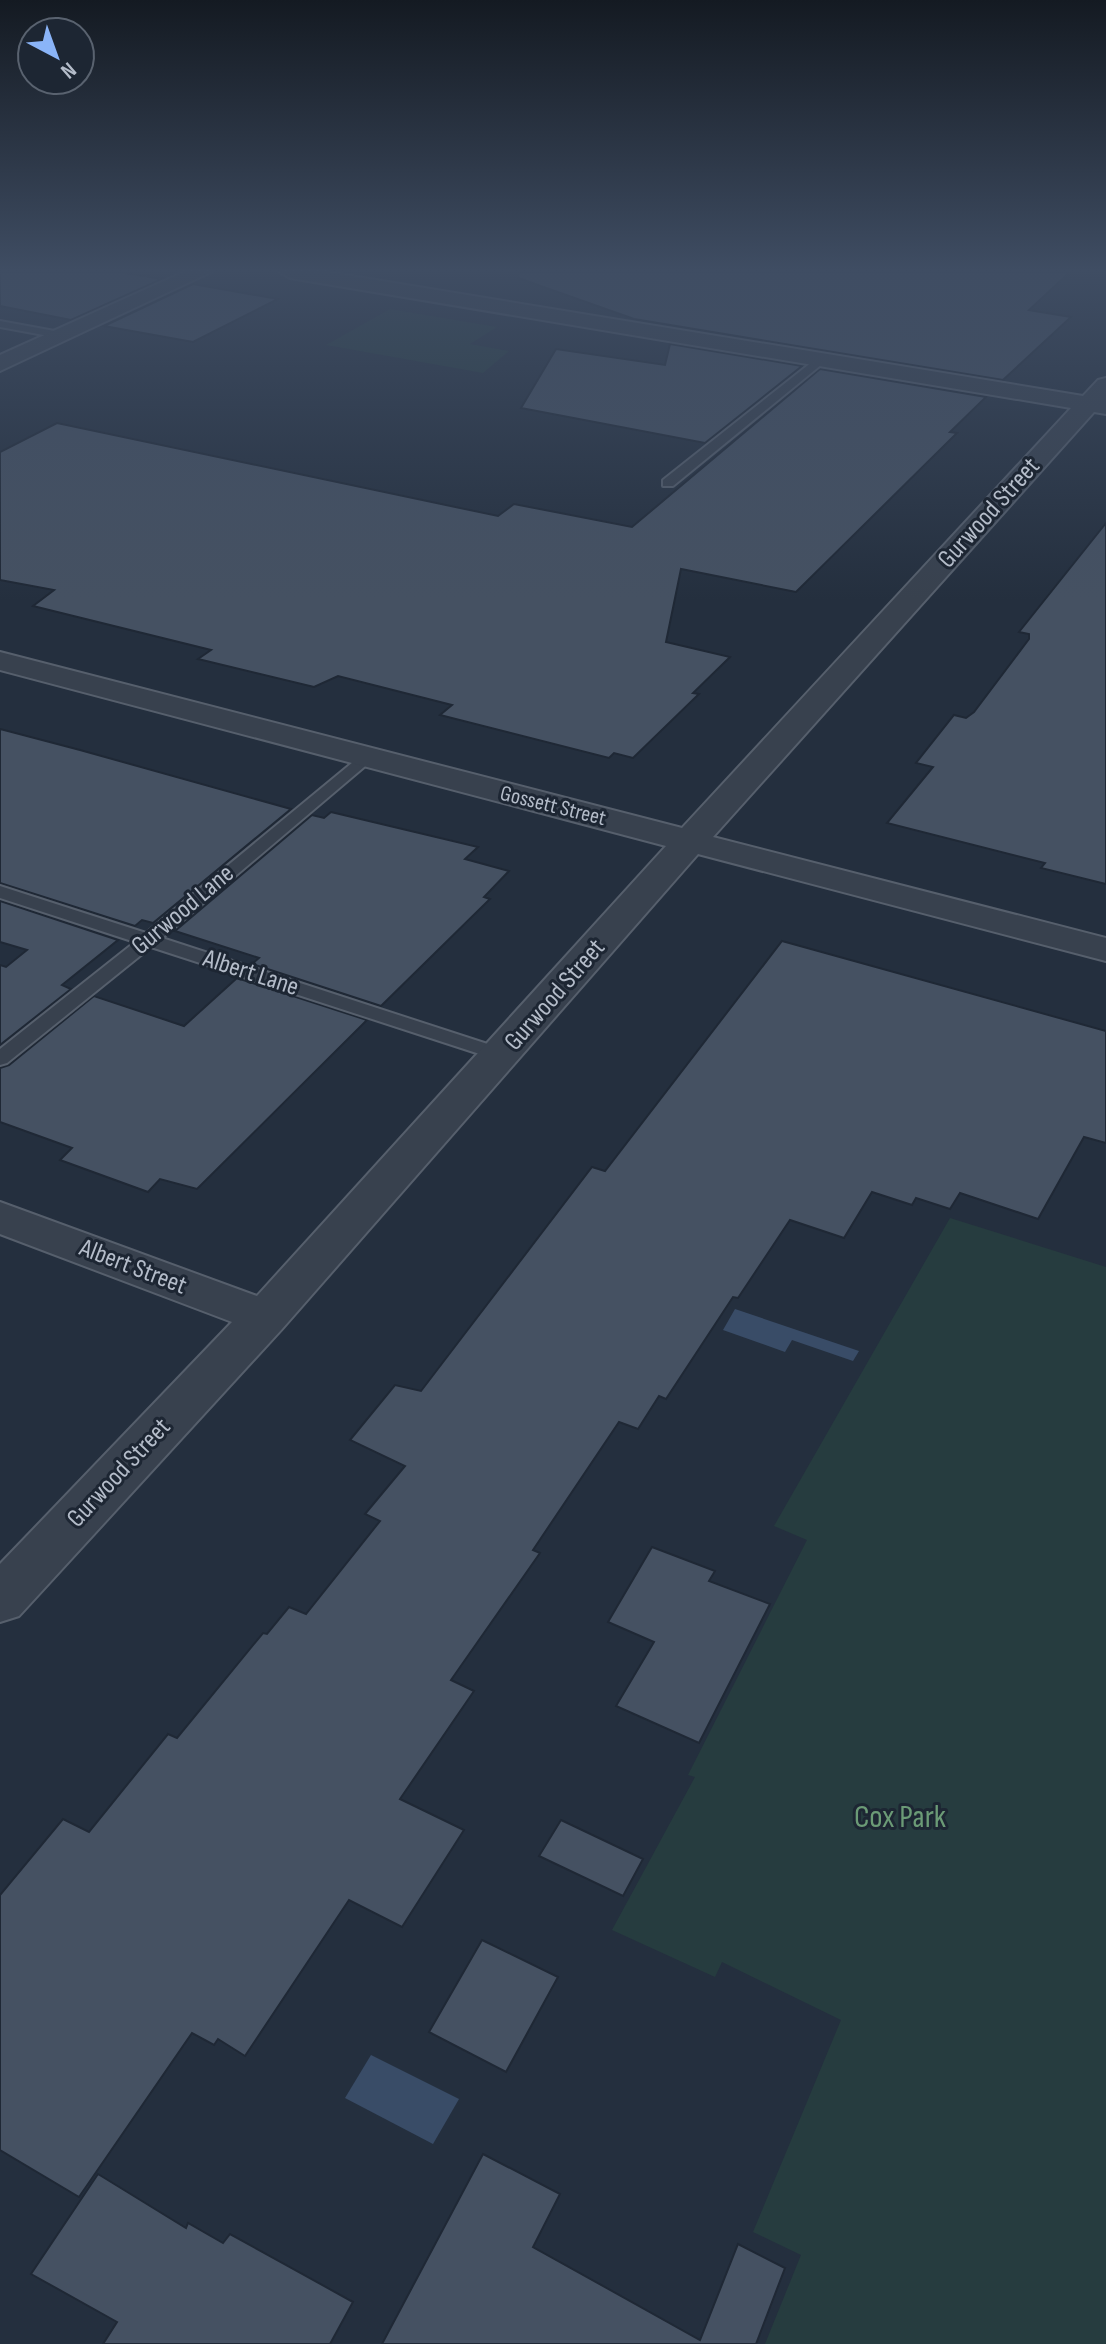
<svg xmlns="http://www.w3.org/2000/svg" width="1106" height="2344" font-family="'Sofia Sans Condensed',sans-serif">
  <style>
    .green { fill: #263c3f }
    .water { fill: #394c67 }
    .building { fill: #455162; stroke: #1f2835; stroke-width: 2 }
    .lines { fill: none; stroke-linecap: round; stroke-linejoin: round }
    .service-casing { stroke: #565f6c; stroke-width: 4 }
    .minor-casing { stroke: #565f6c; stroke-width: 4 }
    .service { fill: #38414e; fill-rule: evenodd }
    .minor { fill: #38414e; fill-rule: evenodd }
    .labels { text-anchor: middle; dominant-baseline: central; stroke-width: 6; stroke-linejoin: round; paint-order: stroke }
    .far-street-label { font-size: 22px; fill: #b4bcc9; stroke: #1d2633 }
    .street-label { font-size: 26px; fill: #b4bcc9; stroke: #1d2633 }
    .near-park-label { font-size: 32px; fill: #6b9a76; stroke: #1d2633 }
  </style>
  <rect width="100%" height="100%" fill="#242f3e"/>
  <g class="green">
    <polygon points="390,309 497,327 470,344 509,351 483,373 326,345"/>
    <polygon points="950,1218 1106,1267 1106,2344 765,2344 801,2255 753,2232 841,2020 722,1962 715,1977 612,1930 695,1777 688,1775 807,1540 774,1526"/>
  </g>
  <g class="water">
    <polygon points="735,1309 859,1351 853,1361 792,1340 785,1352 723,1330"/>
    <polygon points="371,2055 459,2099 433,2144 345,2098"/>
  </g>
  <g class="building">
    <polygon points="0,272 119,272 162,279 71,320 0,306"/>
    <polygon points="519,272 1070,272 1029,310 1071,317 1003,380 634,319 518,278"/>
    <polygon points="193,284 278,299 193,342 104,326"/>
    <polygon points="670,344 802,366 705,443 521,408 556,349 665,365"/>
    <polygon points="820,369 986,397 950,432 957,433 796,592 681,569 666,642 730,657 693,693 699,694 633,758 614,753 609,758 440,715 452,705 338,676 314,687 198,659 211,650 33,606 54,590 0,580 0,452 57,423 498,516 514,504 632,527"/>
    <polygon points="1106,523 1106,884 1041,868 1045,863 887,823 933,767 916,763 954,715 966,718 974,712 1029,639 1029,634 1019,632"/>
    <polygon points="0,729 80,750 291,809 153,923 142,920 135,926 0,883"/>
    <polygon points="331,812 478,847 465,859 509,871 484,897 490,899 381,1006 252,964 259,958 175,931 312,815 324,818"/>
    <polygon points="0,901 118,940 62,985 71,989 0,1045 0,965 6,967 27,950 0,942"/>
    <polygon points="782,941 1106,1031 1106,1143 1084,1137 1038,1219 960,1193 950,1209 916,1198 912,1205 872,1192 844,1238 790,1220 738,1298 733,1297 666,1399 659,1396 638,1429 619,1422 533,1550 540,1553 451,1680 474,1691 400,1799 464,1830 402,1927 349,1900 245,2056 218,2039 214,2045 192,2033 79,2197 0,2150 0,1895 63,1819 89,1832 168,1734 177,1738 263,1633 267,1634 289,1607 306,1614 380,1521 365,1514 405,1466 350,1440 395,1385 421,1391 592,1167 605,1171"/>
    <polygon points="237,978 367,1020 197,1189 160,1179 148,1192 60,1160 72,1148 0,1122 0,1068 9,1065 94,996 184,1026"/>
    <polygon points="652,1547 715,1571 709,1581 770,1604 699,1743 616,1706 654,1642 608,1622"/>
    <polygon points="561,1820 643,1859 623,1896 539,1856"/>
    <polygon points="482,1940 558,1977 506,2072 429,2032"/>
    <polygon points="483,2154 560,2194 533,2247 700,2340 738,2244 785,2268 756,2344 382,2344"/>
    <polygon points="98,2174 186,2228 188,2223 223,2243 230,2234 353,2302 330,2344 103,2344 117,2322 31,2274"/>
  </g>
  <g class="lines">
    <defs>
      <g id="service">
        <polygon points="0,321 60,332 66,335 60,338 0,327"/>
        <polygon points="817,358 827,360 673,486 663,486 663,480"/>
        <polygon points="364,753 370,754 370,762 162,938 509,1051 512,1055 509,1059 495,1059 151,947 7,1063 0,1065 0,1049 135,942 0,898 0,886 146,933"/>
      </g>
      <g id="minor">
        <polygon points="184,272 211,272 0,371 0,355"/>
        <polygon points="280,272 327,272 1083,396 1098,380 1106,378 1106,414 1094,412 713,837 1106,938 1106,961 698,854 282,1329 19,1616 0,1622 0,1564 232,1322 0,1234 0,1202 257,1296 666,846 0,670 0,652 682,828 1071,408 290,278"/>
      </g>
    </defs>
    <use href="#service" class="service-casing"/>
    <use href="#minor" class="minor-casing"/>
    <use href="#service" class="service"/>
    <use href="#minor" class="minor"/>
  </g>
  <linearGradient id="sky" x2="0" y2="1"><stop stop-color="#141a22"/><stop offset="0.45" stop-color="#3f4d63"/><stop offset="1" stop-color="#3f4d63" stop-opacity="0"/></linearGradient>
  <rect width="1106" height="600" fill="url(#sky)"/>
  <g class="labels">
    <g class="far-street-label">
      <text transform="translate(553 806) rotate(14)">Gossett Street</text>
    </g>
    <g class="street-label">
      <text transform="translate(989 513) rotate(-48)">Gurwood Street</text>
      <text transform="translate(183 910) rotate(-40)">Gurwood Lane</text>
      <text transform="translate(251 973) rotate(18)">Albert Lane</text>
      <text transform="translate(555 995) rotate(-49)">Gurwood Street</text>
      <text transform="translate(133 1267) rotate(21)">Albert Street</text>
      <text transform="translate(119 1473) rotate(-47)">Gurwood Street</text>
    </g>
    <g class="near-park-label">
      <text x="900" y="1817">Cox Park</text>
    </g>
  </g>
  <g transform="translate(56 56) rotate(139)"><circle r="38" fill="#1d2633" stroke="#59626f" stroke-width="2"/>
  <path d="M0-6L14 30L0 20L-14 30Z" fill="#8ab4f8"/>
  <text y="-12" font-size="22" font-weight="bold" text-anchor="middle" fill="#b4bcc9">N</text>
  </g>
</svg>
